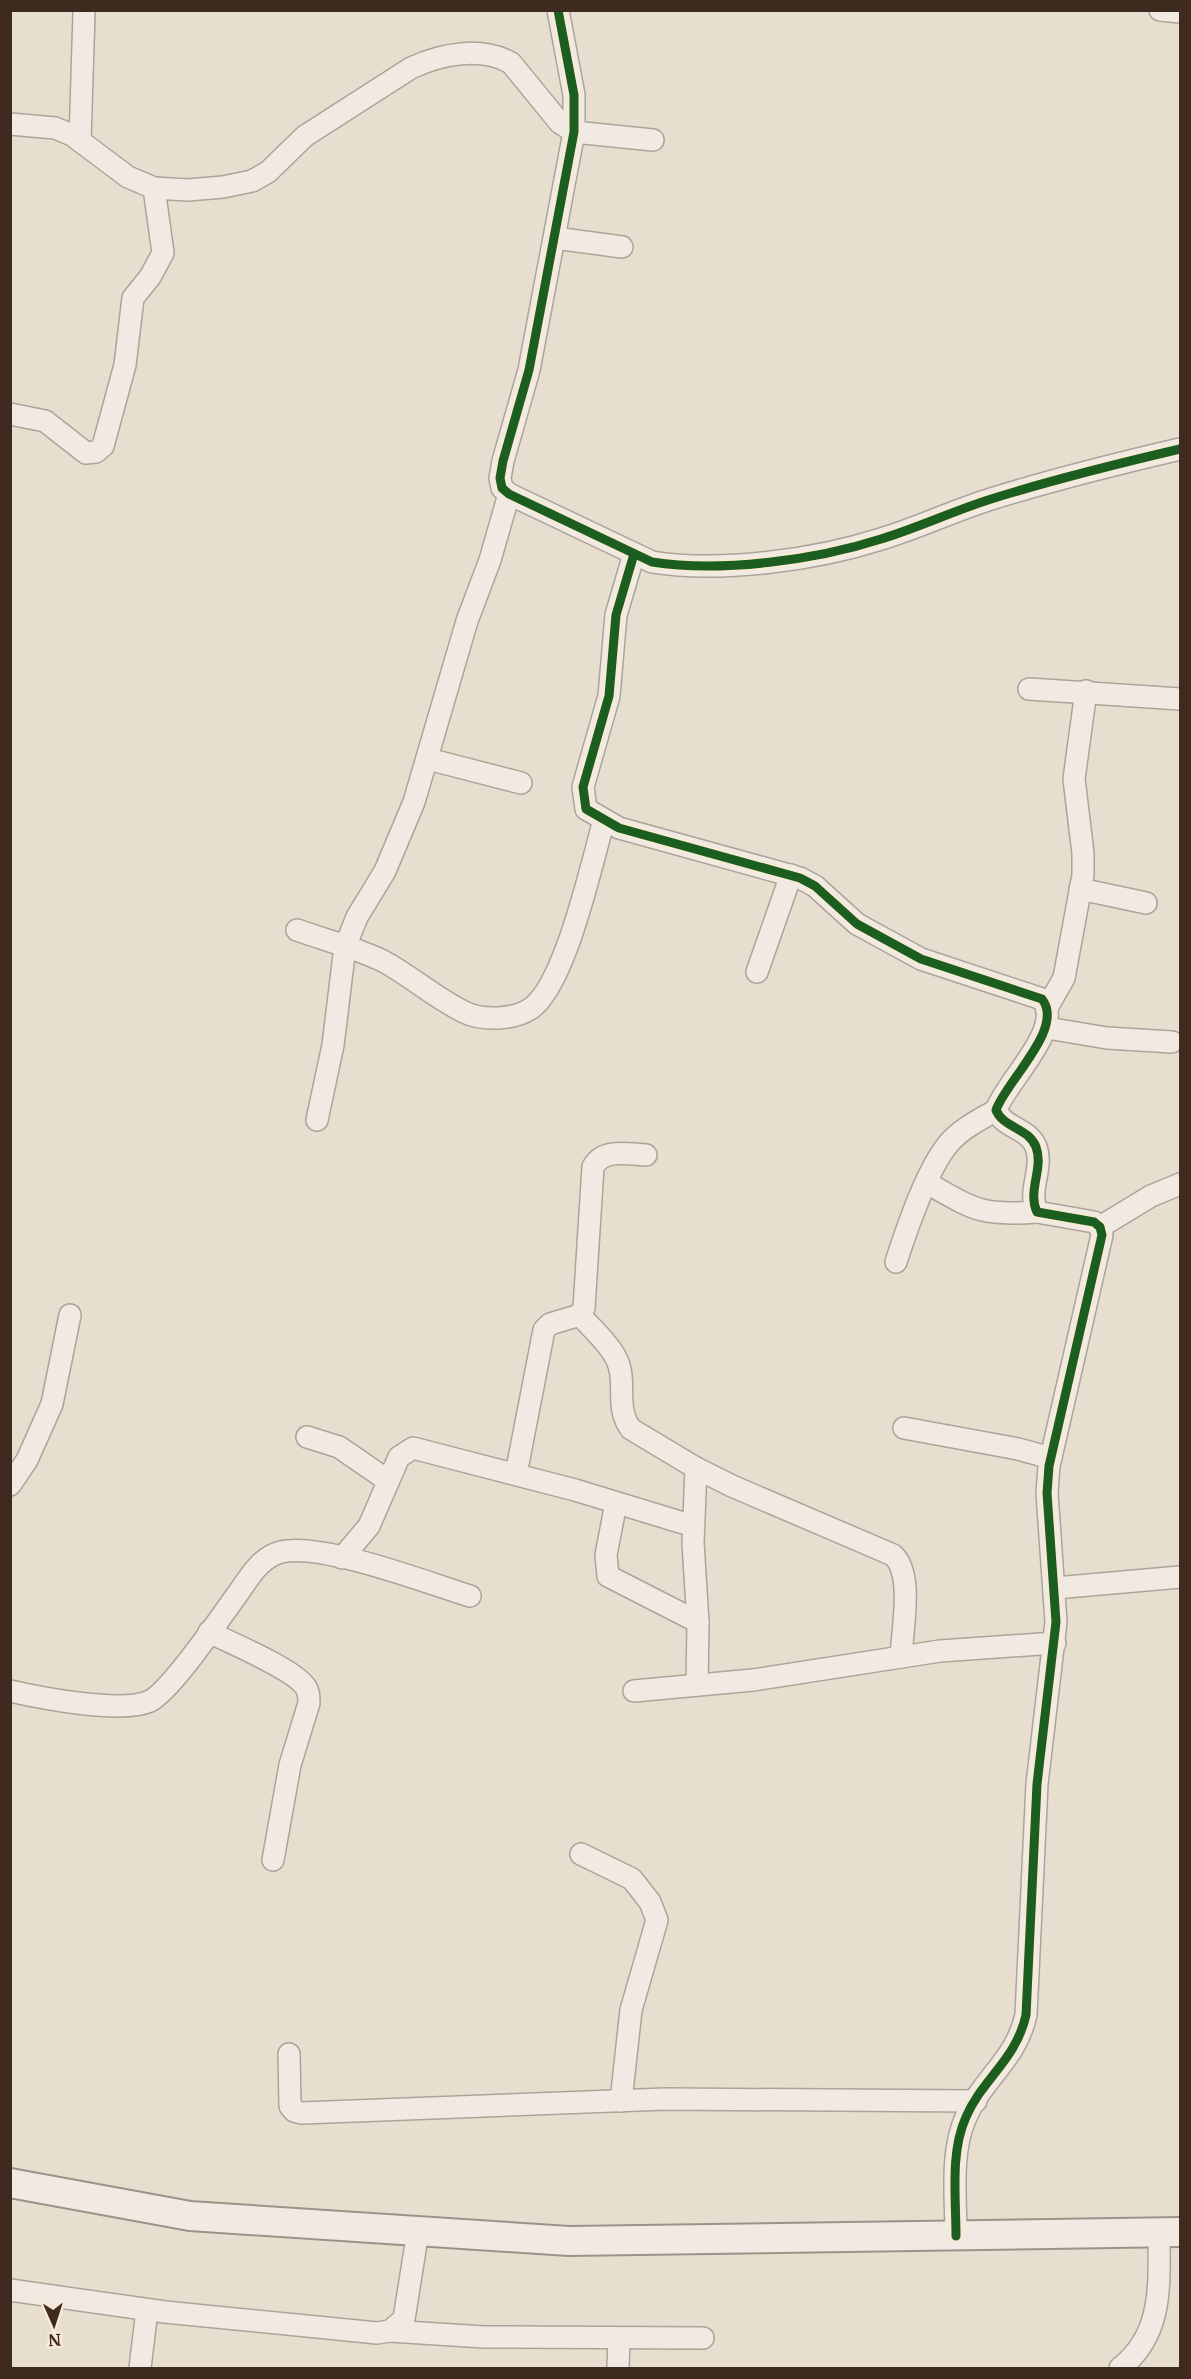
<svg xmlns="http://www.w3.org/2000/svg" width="1191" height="2379" font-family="Merriweather,serif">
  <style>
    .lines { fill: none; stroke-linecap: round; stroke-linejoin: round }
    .minor-casing { stroke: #ada398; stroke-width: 24 }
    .secondary-casing { stroke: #9d9288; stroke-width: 32 }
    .minor { stroke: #f0eae2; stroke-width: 21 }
    .secondary { stroke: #f0eae2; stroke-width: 28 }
    .cycleway-casing { stroke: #f9ead6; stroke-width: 13 }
    .cycleway { stroke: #1b5e20; stroke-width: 9 }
  </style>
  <rect width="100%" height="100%" fill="#e8ded0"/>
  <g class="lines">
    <defs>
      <g id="minor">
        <path d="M 558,10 L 574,95 L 574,132 L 529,370 L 503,461 L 500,478 L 502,488 L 509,494 L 652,562 C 720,573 816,560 881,539 C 917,528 951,512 988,500 C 1051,480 1116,464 1180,449"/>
        <polyline points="1160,10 1180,12"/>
        <path d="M 10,124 L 55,128 L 72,135 L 128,177 L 154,188 L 188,190 L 223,187 L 252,181 L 268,172 L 305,136 L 411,68 C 441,54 481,46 511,63 L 560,123 L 574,132 L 653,140"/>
        <polyline points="80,141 84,13"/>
        <polyline points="555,238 622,247"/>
        <polyline points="10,414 45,421 86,453 96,452 103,446 125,365 133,298 150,277 163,253 154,188"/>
        <path d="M 634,554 L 616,615 L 609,696 L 583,787 L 586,809 L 619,828 L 800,878 L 815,886 L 857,924 L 921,959 L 1042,999 C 1065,1028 1007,1080 996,1110 C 1003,1128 1029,1128 1036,1147 C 1044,1168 1027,1191 1037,1212 L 1094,1222 L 1100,1227 L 1102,1235 L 1049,1466 L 1047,1493 L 1056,1622 L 1037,1784 L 1026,2015 C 1016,2060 983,2078 966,2117 C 950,2152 956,2198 956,2236"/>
        <polyline points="1029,689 1180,699"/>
        <polyline points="428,759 521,783"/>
        <polyline points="1080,889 1146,903"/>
        <path d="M 297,930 C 325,940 356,948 383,961 C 411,976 435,998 464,1012 C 482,1021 513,1020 530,1009 C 565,987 592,862 604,820"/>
        <polyline points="757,972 791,875"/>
        <polyline points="1048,1006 1064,978 1083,875 1083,853 1074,779 1086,691"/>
        <polyline points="1047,1028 1107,1038 1172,1042"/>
        <polyline points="317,1120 333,1045 345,947 357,917 385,871 414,802 467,621 490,560 509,494"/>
        <path d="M 927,1183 C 975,1210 981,1216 1037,1212"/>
        <polyline points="1100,1227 1151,1196 1180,1184"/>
        <path d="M 896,1262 C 907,1228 927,1168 950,1142 C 962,1128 981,1119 996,1110"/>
        <path d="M 580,1315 C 591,1328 608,1342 616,1358 C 628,1381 614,1407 631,1429 L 696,1468 L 732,1486 L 893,1555 C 914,1574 902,1630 901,1657"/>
        <polyline points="904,1428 1018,1449 1051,1458"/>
        <polyline points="307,1437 339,1447 387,1480"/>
        <polyline points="696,1468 693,1543 698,1622 697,1685"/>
        <path d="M 516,1474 L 544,1330 L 550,1324 L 580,1315 L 584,1308 L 593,1167 C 603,1148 628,1154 646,1155"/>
        <polyline points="10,1485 27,1460 52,1404 70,1315"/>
        <polyline points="616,1503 606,1555 608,1576 698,1622"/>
        <polyline points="342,1558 369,1526 399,1457 413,1448 575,1490 693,1526"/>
        <polyline points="1055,1588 1180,1577"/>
        <path d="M 209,1632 C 231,1643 291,1668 304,1685 C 309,1690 309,1697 309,1703 L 290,1765 L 273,1860"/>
        <path d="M 10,1691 C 41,1698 122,1714 150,1701 C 172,1690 222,1615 239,1592 C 250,1576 261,1557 281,1552 C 321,1542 428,1583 470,1596"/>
        <polyline points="634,1691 753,1680 940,1651 1055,1643"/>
        <polyline points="581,1854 632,1879 650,1902 657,1920 631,2010 621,2101"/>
        <polyline points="289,2054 290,2106 294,2111 302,2113 665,2099 976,2101"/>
        <polyline points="10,2290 165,2312 377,2333 390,2331 404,2319 418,2231"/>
        <polyline points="390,2331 484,2337 703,2338"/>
        <polyline points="140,2368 147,2310"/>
        <polyline points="618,2368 619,2338"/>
        <path d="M 1120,2368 C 1164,2334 1159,2283 1159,2233"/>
      </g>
      <polyline id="secondary" points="10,2183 190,2216 569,2241 1180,2232"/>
    </defs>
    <use href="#minor" class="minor-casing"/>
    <use href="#secondary" class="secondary-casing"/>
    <use href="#minor" class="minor"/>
    <use href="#secondary" class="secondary"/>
    <defs>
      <g id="cycleway">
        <path d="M 558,10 L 574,95 L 574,132 L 529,370 L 503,461 L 500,478 L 502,488 L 509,494 L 652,562 C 720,573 816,560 881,539 C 917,528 951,512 988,500 C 1051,480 1116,464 1180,449"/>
        <path d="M 634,554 L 616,615 L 609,696 L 583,787 L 586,809 L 619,828 L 800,878 L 815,886 L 857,924 L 921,959 L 1042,999 C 1065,1028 1007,1080 996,1110 C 1003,1128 1029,1128 1036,1147 C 1044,1168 1027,1191 1037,1212 L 1094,1222 L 1100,1227 L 1102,1235 L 1049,1466 L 1047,1493 L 1056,1622 L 1037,1784 L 1026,2015 C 1016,2060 983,2078 966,2117 C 950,2152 956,2198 956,2236"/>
      </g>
    </defs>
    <use href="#cycleway" class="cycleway-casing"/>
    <use href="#cycleway" class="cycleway"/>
  </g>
  <rect width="1191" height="2379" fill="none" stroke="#3e2a1e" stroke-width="24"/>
  <g transform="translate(54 2325) rotate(177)" stroke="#f9ead6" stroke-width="4.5" paint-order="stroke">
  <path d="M0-4.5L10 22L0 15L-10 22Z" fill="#3e2a1e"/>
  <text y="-9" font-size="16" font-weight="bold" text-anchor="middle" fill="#3e2a1e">N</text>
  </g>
</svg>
